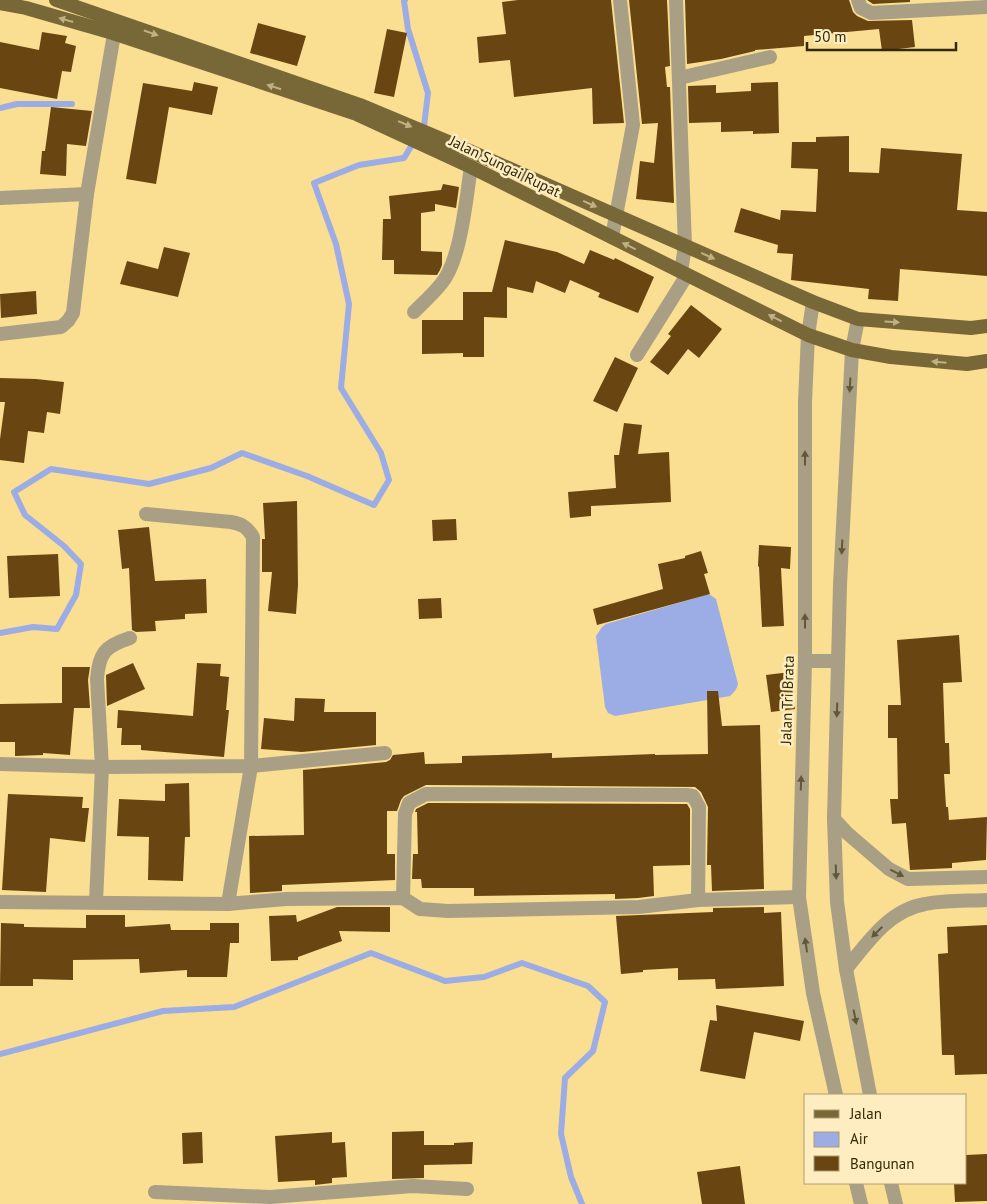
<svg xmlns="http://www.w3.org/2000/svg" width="987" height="1204" font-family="'PT Sans',sans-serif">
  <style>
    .water { fill: #9bade4 }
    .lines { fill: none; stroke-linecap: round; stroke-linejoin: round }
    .stream { stroke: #9bade4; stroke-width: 6 }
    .building { fill: #694512 }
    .minor { stroke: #a89f85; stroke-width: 14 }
    .tertiary { stroke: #a89f85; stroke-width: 14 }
    .primary { stroke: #786737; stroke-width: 14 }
    .oneway { fill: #c1b182 }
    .oneway2 { fill: #615839 }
    .labels { text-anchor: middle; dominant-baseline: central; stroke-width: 5; stroke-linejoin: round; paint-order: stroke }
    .street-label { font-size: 15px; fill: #322806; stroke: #fdedc0 }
  </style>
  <rect width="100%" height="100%" fill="#fade91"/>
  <path class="water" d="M 709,594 L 716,599 L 738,684 C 737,689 734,692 730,696 L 615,716 L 608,713 L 605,707 L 596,636 L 602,627 L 606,624 Z"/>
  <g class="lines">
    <g class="stream">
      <polyline points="405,0 404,1 408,29 428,93 424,126 420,131"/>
      <polyline points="0,108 17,104 72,104"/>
      <polyline points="0,633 33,627 57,629 76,595 81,564 64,546 25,515 14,492 51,469 149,484 211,468 242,453 307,476 374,505 389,480 381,453 341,388 349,304 336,244 314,183 359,165 404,158 415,140"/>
      <polyline points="0,1054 163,1011 234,1007 371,953 445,981 484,977 522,963 588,986 605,1002 593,1051 565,1078 561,1134 571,1177 582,1204"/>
    </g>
  </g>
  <g class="building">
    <polygon points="518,0 611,0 624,123 593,124 592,88 514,97 510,60 479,63 477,37 506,34 502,2"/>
    <polygon points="629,0 667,0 670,66 665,67 667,87 670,87 674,203 636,199 640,161 654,163 658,123 642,124"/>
    <polygon points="685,0 849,0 853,12 857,16 868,21 912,20 915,47 882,51 879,29 804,36 804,46 755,50 755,51 721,59 687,64"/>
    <polygon points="867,0 910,0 910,2 873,4"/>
    <polygon points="258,23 306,36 297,66 250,53"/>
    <polygon points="387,29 407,33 394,97 374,93"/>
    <polygon points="42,32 67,36 65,43 76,46 71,72 62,71 57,99 0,88 0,42 39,50"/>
    <polygon points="194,82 218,87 212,115 169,107 156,184 126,179 143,83 192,91"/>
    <polygon points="778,82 779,133 753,134 753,131 721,132 721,122 689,123 688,86 716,85 716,93 751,91 751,83"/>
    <polygon points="51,107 92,111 86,146 67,144 66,176 40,174 42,151 45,151"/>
    <polygon points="849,136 849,172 879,173 881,148 962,154 957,210 987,212 987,276 900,269 898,301 868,299 869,289 791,280 793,254 777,253 778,245 734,232 741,208 780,220 781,210 816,212 818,169 791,168 792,142 816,142 816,137"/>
    <polygon points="443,184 459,187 456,208 435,204 435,211 421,213 421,251 442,252 442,265 440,270 437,275 394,274 394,260 382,260 383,219 391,219 389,196 441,190"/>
    <polygon points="505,240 557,252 584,264 590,250 614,260 615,258 654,277 638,313 598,297 600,293 570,280 565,293 536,281 533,293 507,287 507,318 484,317 484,357 463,357 463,353 422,354 422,320 463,320 463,292 492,292"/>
    <polygon points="164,247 190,253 178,297 120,284 127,261 158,269"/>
    <polygon points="36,291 37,314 1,318 0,294"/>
    <polygon points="691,305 722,329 699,358 688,349 668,375 650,362 671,336 668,334"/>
    <polygon points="615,357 638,368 617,412 593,401"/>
    <polygon points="0,378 36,379 64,382 60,414 47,412 44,433 28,431 24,463 0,460 0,439 5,402 0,402"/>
    <polygon points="624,423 642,425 638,454 669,452 671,502 591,506 591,516 570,518 568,492 616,488 614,455 619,455"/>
    <polygon points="297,501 298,585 296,614 268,611 272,572 262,572 262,539 265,539 263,503"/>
    <polygon points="456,519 457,540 433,541 432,520"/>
    <polygon points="149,527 155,581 206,579 207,613 185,614 185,619 155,621 156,631 136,632 132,630 129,568 122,569 118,530"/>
    <polygon points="759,545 791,547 790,569 781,568 784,626 762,627 759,567 758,566"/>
    <polygon points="701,551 708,573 704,574 710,594 597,625 593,609 663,589 658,564 685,558 685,556"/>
    <polygon points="58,554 60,596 9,598 7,556"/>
    <polygon points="441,598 442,618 419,619 418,599"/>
    <polygon points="959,635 962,682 943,683 945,743 949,743 950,774 944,774 946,807 948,807 949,820 987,817 986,860 952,863 952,868 910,870 906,823 892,824 890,799 898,799 897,738 888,738 888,705 901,705 897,640"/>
    <polygon points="133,663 145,689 107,706 106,675"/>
    <polygon points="197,663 221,664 220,676 229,677 226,710 229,710 224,757 141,750 141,745 121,745 122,728 117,728 118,710 193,716"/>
    <polygon points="62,667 90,667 88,680 90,708 74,708 70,755 43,753 43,755 15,756 15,742 0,742 0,704 62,703"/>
    <polygon points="790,672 795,709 771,712 766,675"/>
    <polygon points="707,691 718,691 722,726 760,725 764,889 712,891 711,865 707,865 708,807 701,792 695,787 426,785 404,796 401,800 397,811 387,811 387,854 395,854 395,880 282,885 282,891 250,893 249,836 304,835 303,770 386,762 390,760 393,755 424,752 425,764 462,763 462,756 498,755 552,753 552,758 655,754 655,755 708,754"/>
    <polygon points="295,698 325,699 324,712 376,712 376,745 302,752 261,749 264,718 294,721"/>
    <polygon points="189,783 190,837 185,837 183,881 148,880 149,837 117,836 119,799 165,801 165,784"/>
    <polygon points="8,794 83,797 82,808 89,808 85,842 50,838 46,892 2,890"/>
    <polygon points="428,803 687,804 690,809 690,865 653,866 654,896 638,898 615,899 615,894 474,896 474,888 422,888 421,879 412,879 413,854 418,854 417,812 415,812 416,809"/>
    <polygon points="337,907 390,907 390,932 339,931 342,941 298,957 298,960 271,961 269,916 296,915 297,922"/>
    <polygon points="764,907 764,913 781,912 784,986 716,989 715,979 678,980 678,968 643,970 643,972 621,974 616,916 713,912 713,908"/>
    <polygon points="86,915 125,915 125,927 170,924 171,930 210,930 210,923 239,923 239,943 230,943 227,977 187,977 187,970 140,973 139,959 73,960 73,980 33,979 33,986 0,986 1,923 24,924 24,927 86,928"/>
    <polygon points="987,925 987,1074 955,1075 954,1055 942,1055 938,954 948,953 947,927"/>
    <polygon points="716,1005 804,1021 800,1041 754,1032 745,1079 700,1071 710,1020 717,1021"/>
    <polygon points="424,1131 424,1145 454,1145 454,1143 473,1142 472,1164 424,1165 424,1178 392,1179 392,1132"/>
    <polygon points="202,1132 203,1163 183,1164 182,1133"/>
    <polygon points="332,1132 332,1143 345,1142 347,1177 332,1178 332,1183 315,1185 315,1180 278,1182 275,1136"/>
    <polygon points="987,1154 987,1201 955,1202 954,1183 966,1183 966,1155"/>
    <polygon points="740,1166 745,1204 702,1204 697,1172"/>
  </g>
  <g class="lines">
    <g class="minor">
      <polyline points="676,0 685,246 681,272"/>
      <polyline points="858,0 861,8 871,13 987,7"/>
      <polyline points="679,78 770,57"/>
      <polyline points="0,198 87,194"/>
      <polyline points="612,237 633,125 620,0"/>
      <path d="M 414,312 C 423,303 433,294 441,284 C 461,261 466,198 471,167"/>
      <polyline points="0,334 61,327 68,321 73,313 87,194 116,22"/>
      <polyline points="637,355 687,275"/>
      <path d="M 146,514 L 231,522 C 242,524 247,527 253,537 L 251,766 L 228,904"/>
      <polyline points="0,764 102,767 251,766 385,753"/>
      <polyline points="834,819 847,833 889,869 908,879 987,877"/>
      <polyline points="403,898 405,814 409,803 426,794 687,795 693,796 699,807 698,900"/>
      <polyline points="0,902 228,904 286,899 403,898 420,909 448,911 639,907 698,900 799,897"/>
      <path d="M 96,902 L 102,767 L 97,679 C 99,653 105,646 130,638"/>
      <path d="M 846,969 C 867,943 889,910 925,904 C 945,900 967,901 987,900"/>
      <polyline points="155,1192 270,1197 413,1186 467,1189"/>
    </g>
    <g class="tertiary">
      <polyline points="813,302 808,335 805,402 805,661 799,897 813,993 836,1095"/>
      <polyline points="858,319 852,350 840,585 834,819 837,902 846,969 870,1095"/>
      <polyline points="805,661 838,661"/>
      <polyline points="856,1183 861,1204"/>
      <polyline points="891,1183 896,1204"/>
    </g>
    <g class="primary">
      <polyline points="56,0 360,105 465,149 813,302 858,319 971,328 987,326"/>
      <polyline points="0,3 26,8 113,33 354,113 471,167 808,335 852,350 891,357 967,364 987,361"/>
    </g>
  </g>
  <defs><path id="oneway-solid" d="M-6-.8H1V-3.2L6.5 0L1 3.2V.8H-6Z" transform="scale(1.25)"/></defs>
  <g class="oneway">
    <use href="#oneway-solid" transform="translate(66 20) rotate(-164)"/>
    <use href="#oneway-solid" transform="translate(151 33) rotate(19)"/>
    <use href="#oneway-solid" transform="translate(274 87) rotate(-162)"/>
    <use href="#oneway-solid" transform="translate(405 124) rotate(23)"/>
    <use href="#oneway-solid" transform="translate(590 204) rotate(24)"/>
    <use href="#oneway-solid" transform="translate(629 246) rotate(-154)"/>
    <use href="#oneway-solid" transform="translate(708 256) rotate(24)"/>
    <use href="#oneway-solid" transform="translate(775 318) rotate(-153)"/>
    <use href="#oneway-solid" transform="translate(892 322) rotate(4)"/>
    <use href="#oneway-solid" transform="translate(939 362) rotate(-175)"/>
  </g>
  <g class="oneway2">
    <use href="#oneway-solid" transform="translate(850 385) rotate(93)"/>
    <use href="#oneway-solid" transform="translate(805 458) rotate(-90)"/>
    <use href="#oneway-solid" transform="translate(842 547) rotate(93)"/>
    <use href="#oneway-solid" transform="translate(805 621) rotate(-90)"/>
    <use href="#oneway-solid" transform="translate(837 710) rotate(92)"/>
    <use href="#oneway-solid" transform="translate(801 783) rotate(-88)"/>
    <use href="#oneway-solid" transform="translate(836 872) rotate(88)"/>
    <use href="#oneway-solid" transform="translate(897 873) rotate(27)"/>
    <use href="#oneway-solid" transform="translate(877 932) rotate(135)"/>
    <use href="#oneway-solid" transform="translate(806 945) rotate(-98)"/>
    <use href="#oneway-solid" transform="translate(855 1017) rotate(79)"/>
  </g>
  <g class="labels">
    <g class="street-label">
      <text transform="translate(505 166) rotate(26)">Jalan Sungai Rupat</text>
      <text transform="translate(787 700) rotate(-88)">Jalan Tri Brata</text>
    </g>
  </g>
  <rect x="804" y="1094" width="162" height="90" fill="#fdedc0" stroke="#ac9e76"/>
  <rect x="814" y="1110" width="25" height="8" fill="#786737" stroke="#ac9e76"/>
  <text x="850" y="1119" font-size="15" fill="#322806">Jalan</text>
  <rect x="814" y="1132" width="25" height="15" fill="#9bade4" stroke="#ac9e76"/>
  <text x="850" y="1144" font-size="15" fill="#322806">Air</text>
  <rect x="814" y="1156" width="25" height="15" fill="#694512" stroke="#ac9e76"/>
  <text x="850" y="1169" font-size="15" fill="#322806">Bangunan</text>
  <path d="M807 42v8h149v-8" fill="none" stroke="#322806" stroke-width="2.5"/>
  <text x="814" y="42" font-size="15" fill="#322806" stroke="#fdedc0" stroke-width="4" paint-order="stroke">50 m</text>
</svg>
